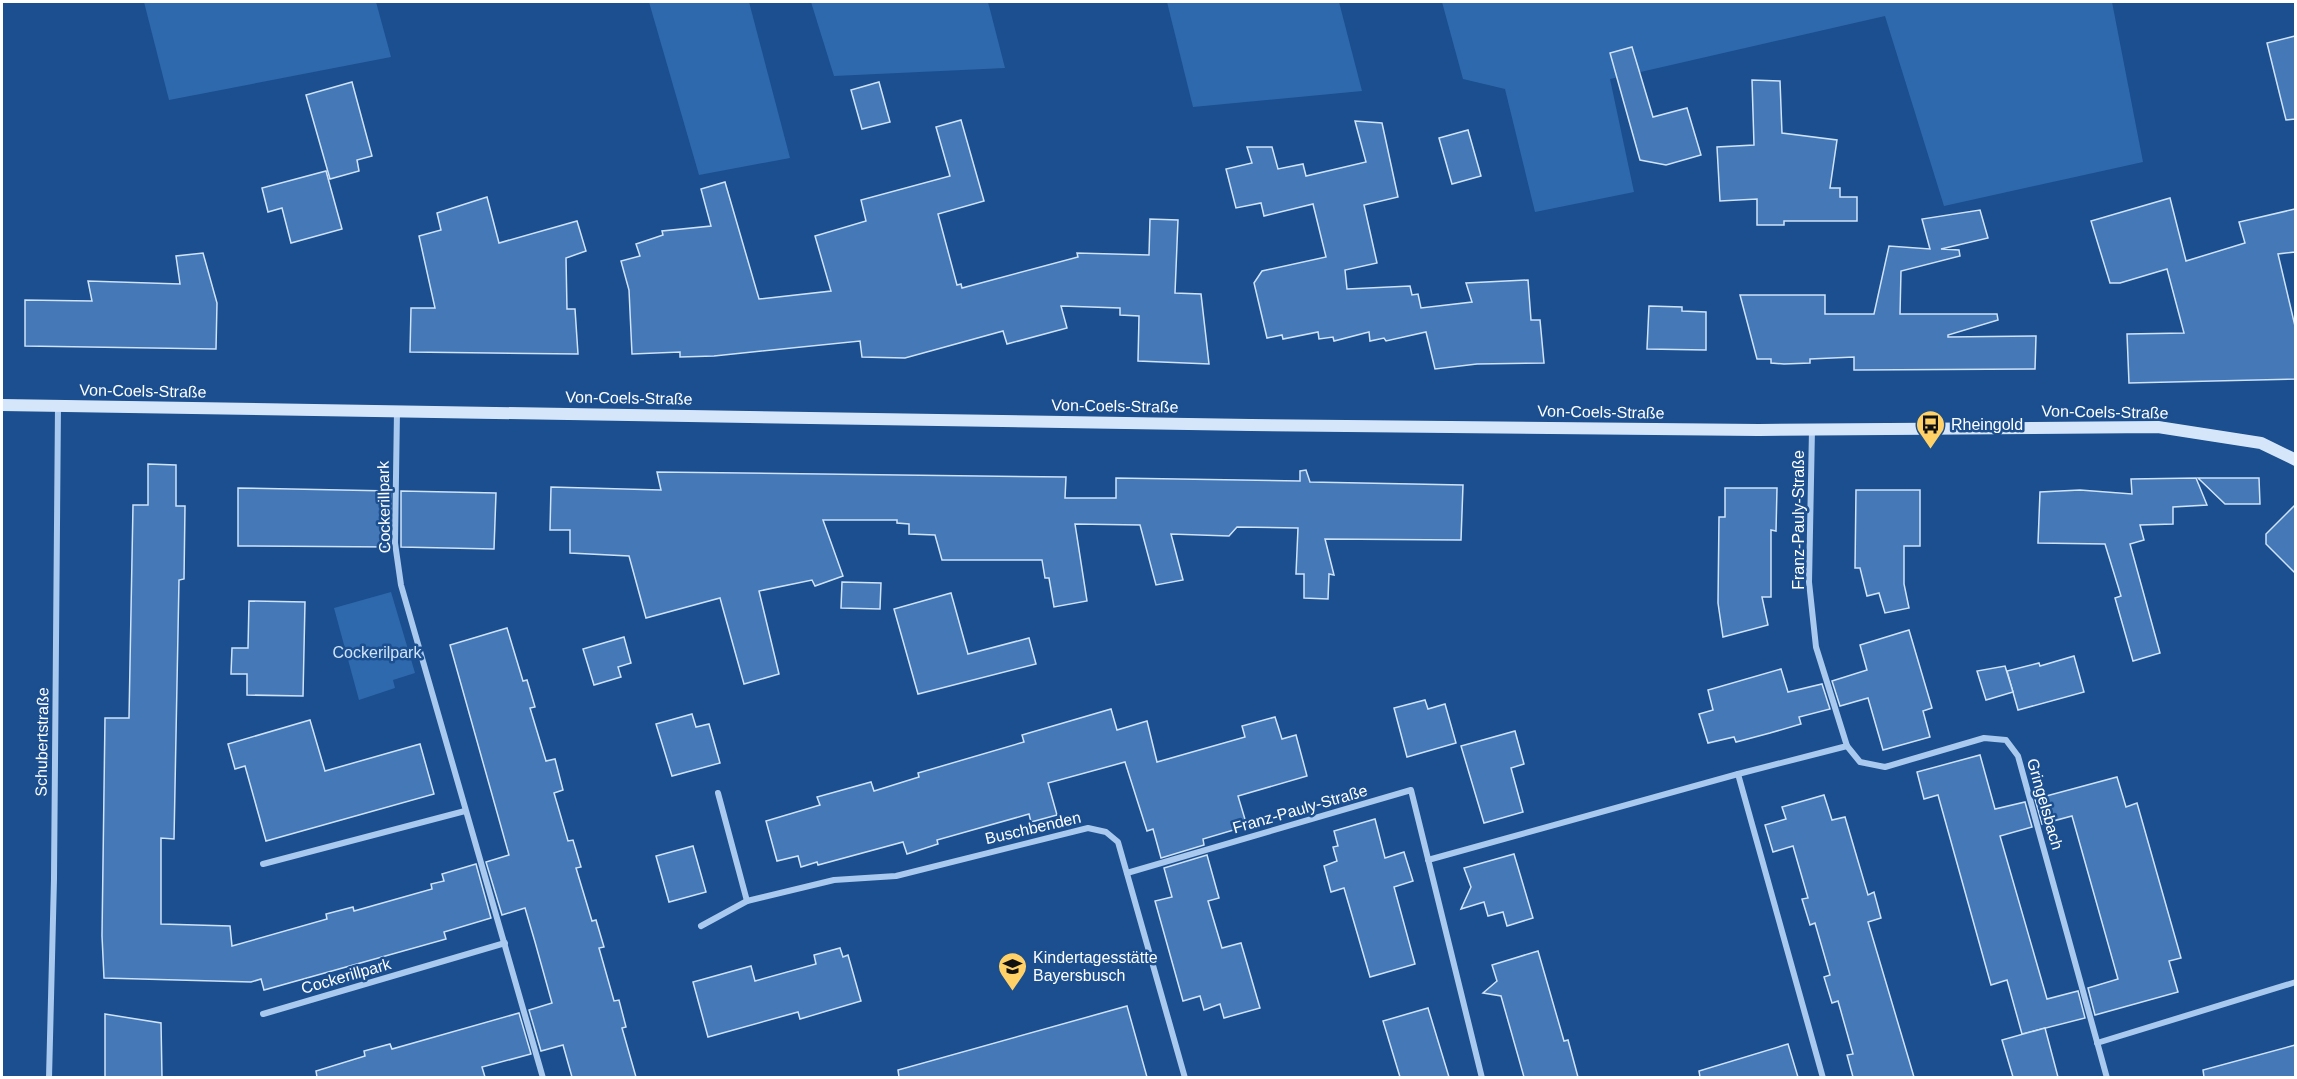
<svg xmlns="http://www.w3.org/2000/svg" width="2297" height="1079" font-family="Arial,sans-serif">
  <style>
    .green { fill: #2e69ad }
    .building { fill: #4478b7; stroke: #cfe3fa; stroke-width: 1.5 }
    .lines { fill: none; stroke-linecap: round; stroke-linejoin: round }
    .minor { stroke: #a9c9ee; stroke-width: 6 }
    .secondary { stroke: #d6e6fa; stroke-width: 12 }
    .labels { text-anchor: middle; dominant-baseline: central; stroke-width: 5; stroke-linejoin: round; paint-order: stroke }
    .street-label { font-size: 16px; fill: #fff; stroke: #1b4f8f }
    .poi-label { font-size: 16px; fill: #fff; stroke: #1b4f8f; text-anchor: start }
    .park-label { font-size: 16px; fill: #cfe3fa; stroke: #1b4f8f }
  </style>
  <rect width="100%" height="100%" fill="#1b4f8f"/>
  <g class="green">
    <polygon points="144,2 376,2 391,57 169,100"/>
    <polygon points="649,2 749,2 790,158 699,175"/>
    <polygon points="811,2 988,2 1005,68 834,76"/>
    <polygon points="1167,2 1339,2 1362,91 1193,107"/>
    <polygon points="1442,2 2112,2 2143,162 1944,206 1885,16 1610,79 1634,192 1535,212 1505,89 1463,79"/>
    <polygon points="391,592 415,673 393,680 395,688 359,700 334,608"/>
  </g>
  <g class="building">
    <polygon points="2295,36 2295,119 2286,120 2267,43"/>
    <polygon points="1632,47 1653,117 1687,108 1701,155 1666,165 1640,160 1610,53"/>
    <polygon points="1752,80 1780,81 1782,133 1837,140 1830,188 1840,188 1840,197 1857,197 1857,221 1784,221 1784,225 1757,225 1757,199 1720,201 1717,147 1754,145"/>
    <polygon points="352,82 372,156 357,160 359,171 330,179 306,95"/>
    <polygon points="879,82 890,122 862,129 851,90"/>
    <polygon points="961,120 984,201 938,214 957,285 961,284 962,288 1078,257 1077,253 1149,255 1150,219 1178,220 1175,293 1201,294 1209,364 1138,361 1139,316 1120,315 1120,308 1061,306 1067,328 1007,344 1003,331 905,358 862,357 860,341 714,356 680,357 680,352 632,354 629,290 621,261 640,256 636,244 663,235 662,231 711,226 701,189 725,182 759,299 831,291 815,236 866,221 861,200 950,176 936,127"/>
    <polygon points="1355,121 1382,123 1398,197 1364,205 1377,263 1345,270 1347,289 1410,286 1412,295 1418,294 1421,308 1472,302 1466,283 1528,280 1531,320 1540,320 1544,363 1477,364 1435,369 1426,332 1386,341 1384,338 1370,341 1369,332 1334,341 1333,337 1319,339 1318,332 1283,339 1282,335 1267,338 1254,283 1262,271 1326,257 1313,204 1264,216 1261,203 1236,208 1226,169 1252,163 1247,147 1272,147 1278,169 1303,164 1306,176 1366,162"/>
    <polygon points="1468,130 1481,176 1452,184 1439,138"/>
    <polygon points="326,171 342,229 291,243 282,208 268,212 262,188"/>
    <polygon points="487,197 499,243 577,221 586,251 566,258 567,309 575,309 578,354 410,352 411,308 435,308 419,236 441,230 437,213"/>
    <polygon points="2170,198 2186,261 2245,243 2239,222 2295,209 2295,252 2278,254 2295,326 2295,379 2129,383 2127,334 2184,333 2167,269 2120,283 2110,283 2091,221"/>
    <polygon points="1980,210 1988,238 1941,249 1959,250 1960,256 1901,271 1900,314 1997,314 1998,320 1948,335 1948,337 2036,336 2035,369 1854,370 1854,357 1810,359 1810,363 1784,364 1771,363 1771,359 1757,359 1740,295 1825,295 1825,314 1874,314 1889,246 1930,249 1922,219"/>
    <polygon points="203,253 217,303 216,349 25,346 25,300 92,301 88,281 180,284 176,256"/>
    <polygon points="1649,306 1682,307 1682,311 1706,312 1706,350 1647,349"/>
    <polygon points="148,464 176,465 176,506 185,506 184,579 179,580 174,839 161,838 161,924 230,926 232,946 327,919 326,914 353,907 354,911 432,889 431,884 444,881 442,874 476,864 491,918 444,932 446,939 264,990 261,979 251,982 104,978 102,936 105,718 129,718 133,505 148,505"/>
    <polygon points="1306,470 1310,482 1463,485 1461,540 1325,539 1334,575 1329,574 1328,599 1304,598 1304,574 1296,574 1298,528 1237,527 1229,536 1171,534 1183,580 1156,585 1140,525 1075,524 1087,601 1054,607 1049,578 1045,578 1042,560 942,560 935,535 909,534 909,524 897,523 897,520 823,520 843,576 815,586 812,580 759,591 779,674 744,684 720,598 646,618 629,556 570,553 570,530 550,530 551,487 661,490 657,472 1066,477 1065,498 1116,498 1116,478 1300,481 1300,471"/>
    <polygon points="2196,478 2207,505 2173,507 2173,524 2140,525 2144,540 2130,544 2160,653 2133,661 2115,598 2121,596 2105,544 2038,543 2040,492 2080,490 2132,494 2131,479"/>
    <polygon points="2198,478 2259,478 2260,504 2225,504"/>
    <polygon points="238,488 391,491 390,547 238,546"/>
    <polygon points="1725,488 1777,488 1776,531 1771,530 1771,597 1762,597 1768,625 1723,637 1718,603 1719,517 1725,517"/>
    <polygon points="1856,490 1920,490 1920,546 1904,546 1904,584 1909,608 1885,613 1879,593 1867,596 1860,568 1855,568"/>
    <polygon points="401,491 496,493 494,549 401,547"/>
    <polygon points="2295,505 2295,573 2266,544 2266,534"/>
    <polygon points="842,582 881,583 880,609 841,608"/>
    <polygon points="951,593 968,654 1029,638 1036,664 918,694 894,609"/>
    <polygon points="249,601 305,602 303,696 247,695 247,674 231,674 232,648 248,648"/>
    <polygon points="507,628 523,681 527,680 535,707 530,708 546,761 555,759 563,790 554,793 568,841 573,840 581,867 576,868 592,921 596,920 604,947 599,948 614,1001 619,1000 626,1027 622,1028 636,1077 572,1077 563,1045 541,1051 529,1010 552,1003 535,942 525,908 502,915 486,862 509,855 450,645"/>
    <polygon points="1909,630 1932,708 1923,711 1930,737 1883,750 1868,698 1840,706 1832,681 1867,670 1860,645"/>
    <polygon points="624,637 631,663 618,667 621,677 594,685 583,649"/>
    <polygon points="2074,656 2084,692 2018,710 2007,671 2039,663 2040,666"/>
    <polygon points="2005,666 2013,692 1986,700 1977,671"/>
    <polygon points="1781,669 1788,692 1822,684 1830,709 1799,717 1801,724 1770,733 1736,742 1734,737 1708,743 1699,714 1713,710 1708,690"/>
    <polygon points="1425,700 1428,709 1445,704 1456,743 1407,757 1394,708"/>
    <polygon points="1111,709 1117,730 1147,721 1157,762 1245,737 1242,726 1275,717 1282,739 1296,735 1307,776 1238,796 1247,826 1203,839 1204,845 1161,858 1153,829 1147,831 1125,762 1048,783 1057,815 1031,822 1029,814 937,840 938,844 907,854 903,842 818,865 817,862 801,867 798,856 777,861 766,821 820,805 817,797 871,782 874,791 919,777 918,773 1024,742 1022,735"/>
    <polygon points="692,714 696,727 709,724 720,763 672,776 656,724"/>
    <polygon points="310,720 325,771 420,744 434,794 266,841 245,766 235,769 228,744"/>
    <polygon points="1515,731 1524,764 1511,768 1523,812 1484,823 1461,746"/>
    <polygon points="1980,755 1995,809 2025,802 2032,827 2000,836 2047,999 2078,991 2085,1018 2022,1034 2007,980 1991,985 1938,795 1924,799 1917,772"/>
    <polygon points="2117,777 2126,807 2137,803 2181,958 2169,961 2178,992 2095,1015 2088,988 2118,979 2072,816 2042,824 2035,799"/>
    <polygon points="1824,795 1832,820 1845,817 1868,895 1874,892 1881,918 1868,922 1914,1077 1853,1077 1847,1055 1853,1054 1838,1001 1832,1003 1824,977 1830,975 1815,923 1810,925 1802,899 1808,898 1793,846 1773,852 1765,825 1786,819 1782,807"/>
    <polygon points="1375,819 1385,858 1404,852 1413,881 1394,887 1415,964 1370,977 1344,888 1331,892 1324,866 1337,861 1333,847 1338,846 1334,831"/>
    <polygon points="693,846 706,892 669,902 656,856"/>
    <polygon points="1514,854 1533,918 1507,926 1503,912 1488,916 1484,902 1461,909 1471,887 1464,868"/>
    <polygon points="1207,855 1219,898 1208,901 1222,948 1241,943 1260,1008 1224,1018 1220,1004 1204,1010 1200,996 1183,1001 1155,901 1172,897 1164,868"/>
    <polygon points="840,948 843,957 848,955 861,1001 800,1019 798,1012 708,1037 693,982 751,966 755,981 816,964 814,955"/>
    <polygon points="1538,951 1564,1041 1568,1040 1578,1077 1524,1077 1501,996 1483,993 1497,981 1492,965"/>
    <polygon points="1127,1006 1147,1077 899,1077 898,1070"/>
    <polygon points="1428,1008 1449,1077 1400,1077 1383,1021"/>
    <polygon points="519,1013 531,1054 482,1067 485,1077 317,1077 316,1071 365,1056 364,1051 390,1044 392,1049"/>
    <polygon points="105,1014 161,1023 162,1077 105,1077"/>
    <polygon points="2045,1028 2058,1077 2013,1077 2002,1040"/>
    <polygon points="1788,1044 1798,1077 1700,1077 1699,1071"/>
    <polygon points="2295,1045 2295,1077 2204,1077 2203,1070"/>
  </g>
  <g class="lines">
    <g class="minor">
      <polyline points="397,411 395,543 401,585 543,1078"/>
      <polyline points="1847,746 1860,762 1885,767 1984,738 2006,740 2018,756 2107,1078"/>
      <polyline points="1738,774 1823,1078"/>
      <polyline points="718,793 747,901"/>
      <polyline points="1428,860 1738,774 1847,746 1816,647 1809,582 1812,429"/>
      <polyline points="263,864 465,811"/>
      <polyline points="1127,873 1411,790 1482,1078"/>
      <polyline points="701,926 747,901 834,880 896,876 1088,828 1106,832 1118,842 1185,1078"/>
      <polyline points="263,1014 505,943"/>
      <polyline points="2097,1043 2296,982"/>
      <polyline points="49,1078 54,879 58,406"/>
    </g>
    <polyline class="secondary" points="2,405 1251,425 1759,430 2158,427 2261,443 2296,460"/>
  </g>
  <defs>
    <symbol id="bus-pin" viewBox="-11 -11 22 30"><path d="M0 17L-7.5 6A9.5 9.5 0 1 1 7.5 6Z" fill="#ffd166" stroke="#1b4f8f"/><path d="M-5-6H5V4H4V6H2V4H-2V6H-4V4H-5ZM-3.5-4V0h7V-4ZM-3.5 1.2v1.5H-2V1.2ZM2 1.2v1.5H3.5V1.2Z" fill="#111"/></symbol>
    <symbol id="school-pin" viewBox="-11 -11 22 30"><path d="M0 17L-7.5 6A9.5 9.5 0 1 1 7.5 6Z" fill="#ffd166" stroke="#1b4f8f"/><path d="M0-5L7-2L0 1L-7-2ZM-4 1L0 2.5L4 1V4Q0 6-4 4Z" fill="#111"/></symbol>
  </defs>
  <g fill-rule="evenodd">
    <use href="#bus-pin" x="1914" y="408" width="33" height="45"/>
    <use href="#school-pin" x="996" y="950" width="33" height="45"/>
  </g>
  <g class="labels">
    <g class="street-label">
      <text transform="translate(143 391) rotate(1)">Von-Coels-Straße</text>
      <text transform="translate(629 398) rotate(1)">Von-Coels-Straße</text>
      <text transform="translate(1115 406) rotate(1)">Von-Coels-Straße</text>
      <text transform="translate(1601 412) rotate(1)">Von-Coels-Straße</text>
      <text transform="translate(2105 412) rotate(1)">Von-Coels-Straße</text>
      <text transform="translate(384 507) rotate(-91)">Cockerillpark</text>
      <text transform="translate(1798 520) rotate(-90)">Franz-Pauly-Straße</text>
      <text transform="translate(42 742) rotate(-89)">Schubertstraße</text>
      <text transform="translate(2045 804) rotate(74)">Gringelsbach</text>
      <text transform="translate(1300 809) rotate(-16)">Franz-Pauly-Straße</text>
      <text transform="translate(1033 828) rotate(-13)">Buschbenden</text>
      <text transform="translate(346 976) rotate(-16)">Cockerillpark</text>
    </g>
    <g class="poi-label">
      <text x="1951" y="424">Rheingold</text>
      <text x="1033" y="957">Kindertagesstätte<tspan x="1033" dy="18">Bayersbusch</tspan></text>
    </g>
    <g class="park-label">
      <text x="377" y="652">Cockerilpark</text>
    </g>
  </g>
  <rect width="2297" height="1079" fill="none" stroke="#ffffff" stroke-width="6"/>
</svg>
